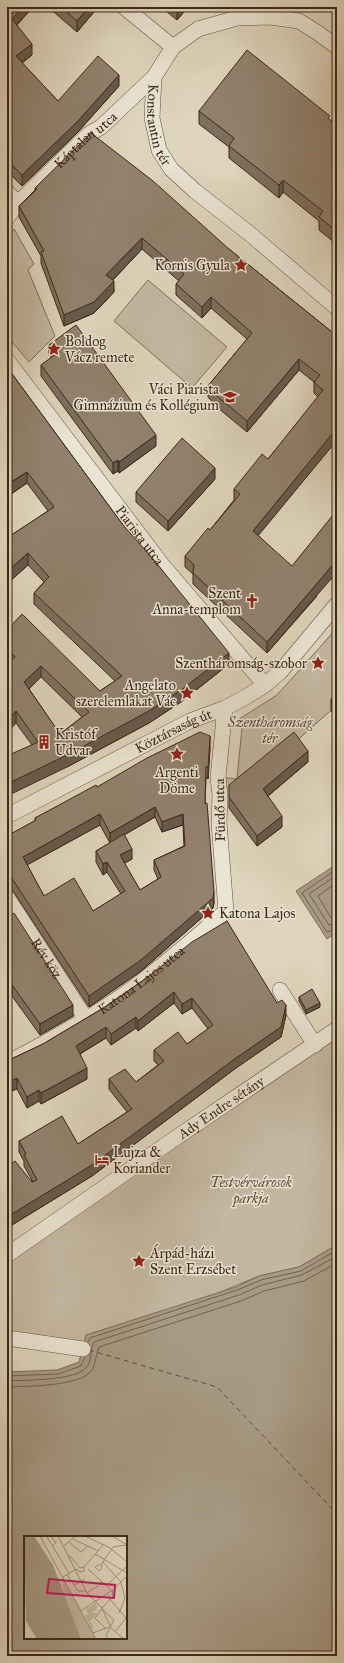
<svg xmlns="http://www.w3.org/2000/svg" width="344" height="1663" font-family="'IM FELL Great Primer',serif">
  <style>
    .green { fill: #c3b7a0; stroke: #806f5c }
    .water { fill: #a79a84; stroke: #7d6c59; fill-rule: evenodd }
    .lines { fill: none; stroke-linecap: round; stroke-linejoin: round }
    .shore { stroke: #72604e; stroke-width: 1 }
    .ferry { stroke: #5d4a38; stroke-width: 1; stroke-dasharray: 5 4; stroke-linecap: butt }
    .street-casing { stroke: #655241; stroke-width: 16 }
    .street { stroke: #eae4d3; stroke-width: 15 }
    .wall { fill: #7d6f5e; stroke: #3d2718; fill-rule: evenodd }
    .shaded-wall { fill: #665a4c; stroke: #3d2718 }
    .building { fill: #91816d; stroke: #3d2718; fill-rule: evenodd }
    .labels { text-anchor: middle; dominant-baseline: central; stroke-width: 3; stroke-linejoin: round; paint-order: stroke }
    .street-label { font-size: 14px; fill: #3d2718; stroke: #eae4d3 }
    .poi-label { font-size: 14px; fill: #3d2718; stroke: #eae4d3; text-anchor: end }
    .park-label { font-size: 14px; font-style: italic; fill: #5e4b3a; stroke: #eae4d3 }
    .inset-river { fill: none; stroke: #a79a84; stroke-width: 2 }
    .inset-road { fill: none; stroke: #9e8f7a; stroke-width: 1 }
    .view { fill: #c2185b; fill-opacity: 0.15; stroke: #c2185b; stroke-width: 2 }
    .inset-edge { fill: none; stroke: #3d2718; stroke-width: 2 }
  </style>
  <rect width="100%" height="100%" fill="#ded5bc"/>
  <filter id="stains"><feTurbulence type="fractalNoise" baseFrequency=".005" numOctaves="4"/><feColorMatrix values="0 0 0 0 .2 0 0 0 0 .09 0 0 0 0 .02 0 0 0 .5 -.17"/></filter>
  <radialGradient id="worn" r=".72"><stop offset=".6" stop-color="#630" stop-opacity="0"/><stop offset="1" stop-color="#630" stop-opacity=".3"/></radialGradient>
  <g class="green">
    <polygon points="14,229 34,264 28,270 55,336 29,362 7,336 7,238"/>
    <polygon points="148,280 227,347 192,388 114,321"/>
    <polygon points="337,628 337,705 294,743 223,800 218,777 237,779 242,728 233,727 233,723 277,695"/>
    <polygon points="337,1029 337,1245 299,1267 259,1276 83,1349 7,1338 7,1255"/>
  </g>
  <g class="water">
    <polygon points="337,864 337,932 327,939 296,891"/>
    <path d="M 337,1245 L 337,1656 L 7,1656 L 7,1372 L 57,1370 L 79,1362 L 86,1335 L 236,1287 L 259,1276 L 299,1267 ZM 25,1537 L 126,1537 L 126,1638 L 25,1638 Z"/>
  </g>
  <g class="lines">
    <g class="shore">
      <polyline points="337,869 302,893 327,932 337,929"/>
      <polyline points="337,875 309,894 329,925 337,924"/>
      <polyline points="337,882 318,896 331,918 337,918"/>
      <polyline points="88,1342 90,1338 237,1290 261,1280 301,1271 337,1250"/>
      <polyline points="7,1376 58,1374 81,1366 85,1357"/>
      <path d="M 7,1381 C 24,1380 74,1381 86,1368 C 92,1362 90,1349 94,1342 L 239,1295 L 262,1285 L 302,1275 L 337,1256"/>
      <path d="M 7,1387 C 26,1386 80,1387 92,1370 C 96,1363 96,1354 99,1347 L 241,1301 L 264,1291 L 304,1281 L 337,1263"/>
    </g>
    <polyline class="ferry" points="89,1350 217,1387 337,1514"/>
    <defs>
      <g id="street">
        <polyline points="124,7 173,47"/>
        <path id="s1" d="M 337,47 L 318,33 L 299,21 L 270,17 L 237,18 L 198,29 L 173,47 L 154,77 L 152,118 L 159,150 L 171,169 L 195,191 L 250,234 L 337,308"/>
        <polyline points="7,192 18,203"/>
        <path id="s2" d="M 7,218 L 18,203 L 89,134 L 101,127 L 154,77"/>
        <path id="s3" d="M 7,360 L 164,567 L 265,685"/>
        <path id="s4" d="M 7,816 L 190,721 L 225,708 L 244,698 L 265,685 L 281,671 L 337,604"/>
        <path id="s5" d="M 7,897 L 86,1019"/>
        <polyline points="280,990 315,1045"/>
        <path id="s6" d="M 7,1063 C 49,1041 91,1018 130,990 C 163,966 195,938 226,911 L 219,823 L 220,795 L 218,777 L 225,708"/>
        <path id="s7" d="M 7,1255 L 177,1137 L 337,1029"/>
        <polyline points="7,1338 83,1349"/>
      </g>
    </defs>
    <use href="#street" class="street-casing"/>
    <use href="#street" class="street"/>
  </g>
  <g class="wall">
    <polygon points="7,7 33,7 17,25 32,55 22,63 58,101 119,86 77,133 22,186 7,171"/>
    <polygon points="48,7 93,7 93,13 77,32"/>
    <polygon points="161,7 188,7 177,20"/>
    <polygon points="330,7 337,7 337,12"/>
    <polygon points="199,111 330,120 337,126 335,243 319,230 319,221 283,192 279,198 229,158 229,147 199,124"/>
    <polygon points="35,188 229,249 337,336 337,440 258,535 317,596 267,653 193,584 193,574 185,567 185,556 210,530 234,500 234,489 268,459 318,397 314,393 314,382 299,370 247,432 218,408 208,397 208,386 247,339 211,308 202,318 176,295 176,284 179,281 142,249 113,280 114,292 94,313 64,326 41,263 41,256 19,217 19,206 35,190"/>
    <polygon points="49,345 156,446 119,473 118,471 113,474 41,376 41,365 51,358 49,356"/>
    <path d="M 7,367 L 123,525 L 229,664 L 181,702 L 149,723 L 67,767 L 32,745 L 16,723 L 9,662 L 7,660 L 7,630 L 100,691 L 115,681 L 34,604 L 34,593 L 44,582 L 28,565 L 9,582 L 7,580 L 7,538 L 48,511 L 27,483 L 11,494 L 7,489 ZM 41,677 L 82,717 L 60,734 L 29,689 Z"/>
    <polygon points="215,479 168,531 136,502 136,492"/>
    <polygon points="337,693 337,717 331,711 331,699"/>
    <path d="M 210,747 L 208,779 L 206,777 L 205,804 L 214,903 L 213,908 L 141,971 L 89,1007 L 13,891 L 7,880 L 7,836 L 35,821 L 35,818 L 97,787 ZM 155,817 L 162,832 L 183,825 L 184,846 L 154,860 L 154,870 L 158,879 L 140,890 L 124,863 L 132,859 L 124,835 ZM 100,825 L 110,843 L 96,851 L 96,862 L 103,875 L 107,872 L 121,894 L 93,911 L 44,896 L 27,865 Z"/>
    <polygon points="308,762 268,796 282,827 257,846 229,808 229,797"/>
    <polygon points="7,918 73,1016 40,1035 12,996"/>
    <polygon points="148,977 277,1003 286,1015 281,1037 236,1068 92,1176 7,1228 7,1167 33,1182 24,1166 24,1161 19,1152 19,1141 78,1144 127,1112 109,1089 109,1079 136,1082 158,1065 154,1061 154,1050 187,1044 208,1029 192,1008 182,1014 174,1003 138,1031 136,1028 111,1045 106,1038 80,1054 87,1079 41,1104 39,1101 27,1108 17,1089 7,1061 43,1044 105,1007"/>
    <polygon points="299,997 320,1007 306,1014 299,1001"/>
  </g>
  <g class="shaded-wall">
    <polygon points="23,7 33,7 12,30 12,19"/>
    <polygon points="89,7 93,7 93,13 77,32 77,21"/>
    <polygon points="180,7 188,7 177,20 177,10"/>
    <polygon points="32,44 32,55 16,67 16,56"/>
    <polygon points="119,75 119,86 77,133 22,186 22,175"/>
    <polygon points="283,180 283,192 279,198 279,185"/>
    <polygon points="337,227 337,240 335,243 335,230"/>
    <polygon points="142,238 142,249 106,287 106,275"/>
    <polygon points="114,281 114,292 94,313 64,326 64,315"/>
    <polygon points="211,297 211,308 202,318 202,307"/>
    <polygon points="299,359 299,370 247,432 247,421"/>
    <polygon points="337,428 337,440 253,542 253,531"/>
    <polygon points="156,435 156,446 119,473 119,462"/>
    <polygon points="118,460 118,471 113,474 113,463"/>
    <polygon points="215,468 215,479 168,531 168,521"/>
    <polygon points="27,472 27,483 11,494 11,482"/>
    <polygon points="28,553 28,565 9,582 9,570"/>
    <polygon points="337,560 337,572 267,653 267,642"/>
    <polygon points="229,653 229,664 181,702 149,723 67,767 7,796 7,784"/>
    <polygon points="41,666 41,677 24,694 24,682"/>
    <polygon points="16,711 16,723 7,733 7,722"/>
    <polygon points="210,736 210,747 208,779 208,768"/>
    <polygon points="308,751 308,762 263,800 263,789"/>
    <polygon points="155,807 155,817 110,843 110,833"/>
    <polygon points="100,814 100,825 23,867 23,857"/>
    <polygon points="183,814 183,825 162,832 162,822"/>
    <polygon points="282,816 282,827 257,846 257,836"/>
    <polygon points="132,849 132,859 120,866 120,855"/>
    <polygon points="107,862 107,872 103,875 103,864"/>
    <polygon points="214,892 214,903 213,908 141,971 89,1007 89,996"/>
    <polygon points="12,985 12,996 7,999 7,988"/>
    <polygon points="174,992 174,1003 138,1031 138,1021"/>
    <polygon points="192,998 192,1008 182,1014 182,1004"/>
    <polygon points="320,1003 320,1007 306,1014 306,1010"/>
    <polygon points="73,1005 73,1016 40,1035 40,1024"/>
    <polygon points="286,1005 286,1015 281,1037 236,1068 92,1176 7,1228 7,1217"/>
    <polygon points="136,1017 136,1028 111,1045 111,1034"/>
    <polygon points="106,1027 106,1038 76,1056 76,1046"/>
    <polygon points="87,1068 87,1079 41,1104 41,1093"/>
    <polygon points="17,1078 17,1089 7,1093 7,1083"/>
    <polygon points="39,1090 39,1101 27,1108 27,1097"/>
  </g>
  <g class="building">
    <polygon points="7,7 23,7 12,19 32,44 16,56 58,101 98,56 119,75 77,122 22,175 7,160"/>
    <polygon points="61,7 89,7 77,21"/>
    <polygon points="173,7 180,7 177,10"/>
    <polygon points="247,50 330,116 328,118 337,126 337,227 335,230 319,217 323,211 283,180 279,185 229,146 234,138 199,111"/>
    <polygon points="91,133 153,181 229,249 337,336 337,428 253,531 292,566 337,510 337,560 267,642 193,573 194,565 185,556 208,528 210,530 240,494 234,489 262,454 268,459 323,390 314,382 320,375 299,359 247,421 218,397 208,386 252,333 211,297 202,307 176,284 184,274 142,238 106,275 114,281 94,302 64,315 41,252 44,251 19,206 37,189 35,188"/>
    <polygon points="76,325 156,435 119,462 118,460 113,463 41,365 56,354 49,345"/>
    <path d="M 7,367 L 123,525 L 154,560 L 229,653 L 181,690 L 149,711 L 67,755 L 7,784 L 7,756 L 38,742 L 16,711 L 7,722 L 7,664 L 15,657 L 7,648 L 7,630 L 22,614 L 100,691 L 122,676 L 34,593 L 49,577 L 28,553 L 9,570 L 7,569 L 7,538 L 54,507 L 27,472 L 11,482 L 7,478 ZM 41,666 L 89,712 L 60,734 L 24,682 Z"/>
    <polygon points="182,438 215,468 168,521 136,492"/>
    <polygon points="337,693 337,705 331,699"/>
    <path d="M 200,732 L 210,736 L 208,768 L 206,766 L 205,804 L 207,803 L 214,892 L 213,898 L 141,960 L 89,996 L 13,880 L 7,869 L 7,836 L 36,820 L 35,818 L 96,785 L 97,787 L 147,758 ZM 155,807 L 162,822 L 183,814 L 185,846 L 154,860 L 161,877 L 140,890 L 120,855 L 132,849 L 124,834 L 96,851 L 103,864 L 107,862 L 125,891 L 93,911 L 74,878 L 44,896 L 23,857 L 100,814 L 110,833 Z"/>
    <polygon points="294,732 308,751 263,789 282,816 257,836 229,797 229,785"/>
    <polygon points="14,913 73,1005 40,1024 12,985 7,988 7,918"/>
    <polygon points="227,921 277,1003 282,1000 286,1005 281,1027 236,1058 92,1165 7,1217 7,1167 15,1161 32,1182 37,1180 24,1155 26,1154 19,1141 62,1116 78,1144 132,1109 109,1079 125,1069 136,1082 164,1061 154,1050 178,1032 187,1044 213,1025 192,998 182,1004 174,992 138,1021 136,1017 111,1034 106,1027 76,1046 87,1068 41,1093 39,1090 27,1097 17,1078 7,1083 7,1061 43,1044 105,1007 148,977 192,942"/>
    <polygon points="312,989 320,1003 306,1010 299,997"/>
  </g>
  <defs>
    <symbol id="sight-bare" viewBox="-9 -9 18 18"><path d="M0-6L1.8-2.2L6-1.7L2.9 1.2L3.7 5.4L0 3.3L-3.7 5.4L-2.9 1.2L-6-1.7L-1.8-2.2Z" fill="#8f2418" stroke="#eae4d3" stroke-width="2.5" paint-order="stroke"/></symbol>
    <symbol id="school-bare" viewBox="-9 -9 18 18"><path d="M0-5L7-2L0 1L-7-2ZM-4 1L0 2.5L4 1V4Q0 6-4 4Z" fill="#8f2418" stroke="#eae4d3" stroke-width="2.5" paint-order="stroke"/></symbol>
    <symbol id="church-bare" viewBox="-9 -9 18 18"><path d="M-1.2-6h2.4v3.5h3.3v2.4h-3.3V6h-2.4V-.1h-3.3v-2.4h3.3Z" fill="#8f2418" stroke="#eae4d3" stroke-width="2.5" paint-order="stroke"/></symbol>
    <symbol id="building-bare" viewBox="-9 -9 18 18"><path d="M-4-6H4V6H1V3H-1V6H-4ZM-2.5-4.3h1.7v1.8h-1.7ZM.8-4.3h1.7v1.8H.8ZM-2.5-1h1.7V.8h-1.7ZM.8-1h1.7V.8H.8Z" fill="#8f2418" stroke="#eae4d3" stroke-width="2.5" paint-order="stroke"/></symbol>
    <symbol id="hotel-bare" viewBox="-9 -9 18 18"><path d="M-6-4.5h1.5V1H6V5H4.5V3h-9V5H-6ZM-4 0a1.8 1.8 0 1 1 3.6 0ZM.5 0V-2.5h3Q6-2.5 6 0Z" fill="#8f2418" stroke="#eae4d3" stroke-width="2.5" paint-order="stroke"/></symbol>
  </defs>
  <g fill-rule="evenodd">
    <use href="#sight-bare" x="231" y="255" width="20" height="20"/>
    <use href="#sight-bare" x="44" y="339" width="20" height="20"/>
    <use href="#school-bare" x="220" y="387" width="20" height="20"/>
    <use href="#church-bare" x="242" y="591" width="20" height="20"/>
    <use href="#sight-bare" x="308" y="653" width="20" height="20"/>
    <use href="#sight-bare" x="177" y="683" width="20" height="20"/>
    <use href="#building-bare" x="34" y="732" width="20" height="20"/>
    <use href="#sight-bare" x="167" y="744" width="20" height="20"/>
    <use href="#sight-bare" x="198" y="903" width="20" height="20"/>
    <use href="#hotel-bare" x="92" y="1150" width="20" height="20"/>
    <use href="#sight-bare" x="129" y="1251" width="20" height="20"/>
  </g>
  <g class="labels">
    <g class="street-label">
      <text stroke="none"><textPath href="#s1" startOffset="264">Konstantin tér</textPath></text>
      <text stroke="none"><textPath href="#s2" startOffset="111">Káptalan utca</textPath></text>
      <text stroke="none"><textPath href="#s3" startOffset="220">Piarista utca</textPath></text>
      <text stroke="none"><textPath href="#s4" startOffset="187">Köztársaság út</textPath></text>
      <text transform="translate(220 810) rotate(-91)">Fürdő utca</text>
      <text stroke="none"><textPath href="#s5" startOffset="73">Rév köz</textPath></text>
      <text stroke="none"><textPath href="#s6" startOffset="158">Katona Lajos utca</textPath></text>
      <text stroke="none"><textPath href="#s7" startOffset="260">Ady Endre sétány</textPath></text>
    </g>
    <g class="poi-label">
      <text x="230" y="265">Kornis Gyula</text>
      <text x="65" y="341" text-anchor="start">Boldog<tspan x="65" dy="16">Vácz remete</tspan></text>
      <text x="219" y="389">Váci Piarista<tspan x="219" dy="16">Gimnázium és Kollégium</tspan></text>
      <text x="241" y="593">Szent<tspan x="241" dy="16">Anna-templom</tspan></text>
      <text x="307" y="663">Szentháromság-szobor</text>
      <text x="176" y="685">Angelato<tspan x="176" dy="16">szerelemlakat Vác</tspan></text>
      <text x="55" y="734" text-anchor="start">Kristóf<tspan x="55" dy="16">Udvar</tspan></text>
      <text x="177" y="772" text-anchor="middle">Argenti<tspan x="177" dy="16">Döme</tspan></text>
      <text x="219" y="913" text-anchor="start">Katona Lajos</text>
      <text x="113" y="1152" text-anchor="start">Lujza &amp;<tspan x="113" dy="16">Koriander</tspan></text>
      <text x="150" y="1253" text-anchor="start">Árpád-házi<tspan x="150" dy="16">Szent Erzsébet</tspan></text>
    </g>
    <g class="park-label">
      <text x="270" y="722">Szentháromság<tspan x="270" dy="16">tér</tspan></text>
      <text x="251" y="1182">Testvérvárosok<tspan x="251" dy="16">parkja</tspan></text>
    </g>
  </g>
  <g transform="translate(24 1536)">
    <rect width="103" height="103" fill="#ded5bc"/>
    <path d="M 38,40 L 56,72 L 72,103 L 57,103 L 39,56 ZM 72,67 L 73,72 L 68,77 L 74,77 L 66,85 L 70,92 L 68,93 L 61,80 L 64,78 L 62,73 Z" fill="#c3b7a0"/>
    <path d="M 0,0 L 10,0 L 29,29 L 57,103 L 13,103 L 2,85 Z" fill="#a79a84"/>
    <path class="inset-river" d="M 0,67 L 26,59 L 37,48"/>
    <path class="inset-road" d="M 16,0 L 72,103M 25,0 L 23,1 L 45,37M 27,0 L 32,7 L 28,10M 34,0 L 63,57 L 78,72 L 87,92 L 100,103M 61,0 L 86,12 L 103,26M 88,0 L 103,9M 49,3 L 74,15M 45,6 L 57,16 L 64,10M 40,10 L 51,0M 71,18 L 103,37M 45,19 L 56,32 L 60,31M 79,26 L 97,46M 76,28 L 71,31 L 75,35 L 78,32 L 77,29M 77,29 L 89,11 L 102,9M 52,33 L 56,36 L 60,35 L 60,31 L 79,9M 64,33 L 88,55M 43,39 L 54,55 L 62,55M 39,41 L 52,33M 50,49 L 61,43M 83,49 L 103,30M 88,55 L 103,40M 63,57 L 79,46M 86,63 L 102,82 L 91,96M 78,72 L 89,60 L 88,55M 58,74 L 87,55M 95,77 L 101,62 L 97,47M 81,92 L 71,82 L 78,73 L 90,84 L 82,99 L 84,103M 69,97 L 85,91"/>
    <path class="view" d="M 25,43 L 91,49 L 90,62 L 23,57 Z"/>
    <rect width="103" height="103" class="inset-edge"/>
  </g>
  <rect width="344" height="1663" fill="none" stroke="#ded5bc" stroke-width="24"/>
  <rect x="8" y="8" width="328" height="1647" fill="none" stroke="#3d2718" stroke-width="2"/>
  <rect x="12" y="12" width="320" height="1639" fill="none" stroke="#3d2718"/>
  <rect width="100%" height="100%" filter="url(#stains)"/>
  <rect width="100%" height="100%" fill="url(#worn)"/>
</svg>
